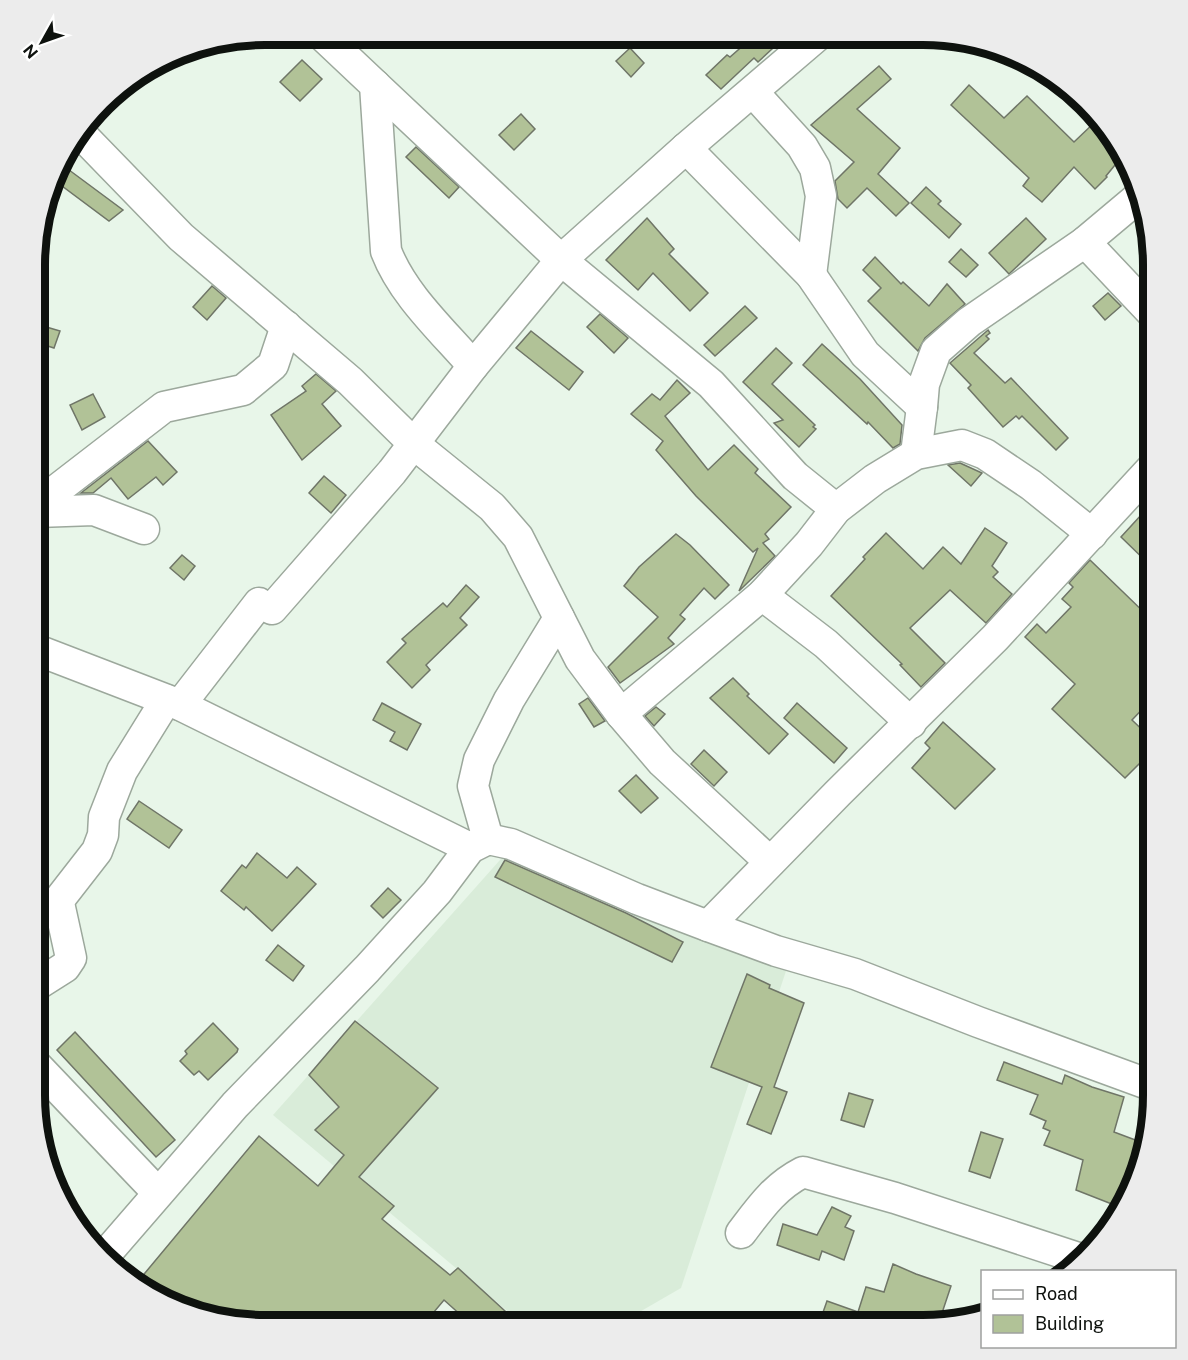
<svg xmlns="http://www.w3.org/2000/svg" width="1188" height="1360" font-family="'Public Sans',sans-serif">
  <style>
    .built { fill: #d9ecd9 }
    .forest { fill: #b1ae80 }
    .building { fill: #b1c297; stroke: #6f7567; stroke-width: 1.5 }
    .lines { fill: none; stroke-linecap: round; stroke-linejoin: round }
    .minor-casing { stroke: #9ca89c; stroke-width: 33 }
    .minor { stroke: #fff; stroke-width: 30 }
    .rim { fill: none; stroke: #0e120e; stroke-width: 8 }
  </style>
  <rect width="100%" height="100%" fill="#e8f6e9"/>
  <polygon class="built" points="508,851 786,971 681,1288 617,1325 524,1325 273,1115"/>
  <polygon class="forest" points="689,1316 729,1325 682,1325"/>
  <g class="building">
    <polygon points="754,36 786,36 758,62 754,58 721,89 706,75 727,55 730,57"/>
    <polygon points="630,48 644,63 631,77 616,61"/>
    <polygon points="302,60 322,79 300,101 280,82"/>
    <polygon points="879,66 891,79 857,109 900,148 878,174 909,203 896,216 867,188 847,208 838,199 835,181 854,162 811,125"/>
    <polygon points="969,85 1004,118 1027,96 1074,142 1096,121 1122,149 1124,154 1106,176 1107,177 1095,189 1074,167 1042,202 1023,186 1029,178 951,105"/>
    <polygon points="521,114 535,129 514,150 499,135"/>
    <polygon points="416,147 459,187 449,198 406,157"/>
    <polygon points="61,164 123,210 109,221 54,180"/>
    <polygon points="926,187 941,201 938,204 961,224 949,238 911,203"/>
    <polygon points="647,218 674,249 669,254 708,293 690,311 653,273 638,290 606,260"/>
    <polygon points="1026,218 1046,239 1009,274 989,253"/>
    <polygon points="961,249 978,265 966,277 949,262"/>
    <polygon points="875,257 901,284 903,282 929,306 947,284 965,304 925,338 918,351 868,301 881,288 863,270"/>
    <polygon points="212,286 226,298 207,320 193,307"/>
    <polygon points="1108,293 1121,306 1105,320 1093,306"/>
    <polygon points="745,306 757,318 715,356 704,345"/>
    <polygon points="600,314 628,338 614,353 587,327"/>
    <polygon points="43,326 60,331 54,348 38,343"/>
    <polygon points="988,330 990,333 986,336 989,339 974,353 1005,383 1011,378 1068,438 1056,450 1022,416 1019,419 1016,416 1003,427 968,388 971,385 950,363"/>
    <polygon points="531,331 583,372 569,390 516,348"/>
    <polygon points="822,344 860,379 902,425 900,444 893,448 868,422 867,424 803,365"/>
    <polygon points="776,348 792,363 772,384 815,425 813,427 816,429 799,447 774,423 783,420 743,382"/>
    <polygon points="316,374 336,391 322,404 341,426 302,460 271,415 306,391 302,386"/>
    <polygon points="677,380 690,393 665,416 708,470 734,445 758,469 755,473 791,507 765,534 769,539 763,543 775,556 739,591 758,548 753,552 696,496 656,450 663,441 631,414 652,394 660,400"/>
    <polygon points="93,394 105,417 82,430 70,405"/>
    <polygon points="148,441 177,472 163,485 156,477 128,499 111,478 93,493 81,493"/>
    <polygon points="960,463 982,473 971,486 948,465"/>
    <polygon points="324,476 346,495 331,513 309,493"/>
    <polygon points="1153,502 1153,568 1121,537"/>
    <polygon points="985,528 1007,543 992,566 998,572 993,577 1012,594 986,623 950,590 910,628 945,663 921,687 900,665 902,664 831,596 865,559 863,557 886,533 923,569 943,547 961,564"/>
    <polygon points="676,534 690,545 729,585 715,599 704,588 680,615 685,619 668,638 674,644 620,683 608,667 658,617 624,586 639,567"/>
    <polygon points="182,555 195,566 184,580 170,568"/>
    <polygon points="1090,560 1153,621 1153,698 1132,720 1153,740 1153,750 1125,778 1052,709 1075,684 1025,637 1037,624 1046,633 1071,607 1062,599 1073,587 1069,583"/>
    <polygon points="466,585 479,597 460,618 467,625 426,665 430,670 412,688 387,662 406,643 402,639 443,603 447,607"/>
    <polygon points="733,678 749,694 747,696 788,734 769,754 710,698"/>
    <polygon points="588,698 605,721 594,727 579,704"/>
    <polygon points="382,703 421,724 407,750 390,741 395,732 373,720"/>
    <polygon points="797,703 847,748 834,763 784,718"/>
    <polygon points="656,707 665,714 654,726 645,716"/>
    <polygon points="943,722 995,769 955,809 912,768 930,748 925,743"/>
    <polygon points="704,750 727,772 714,786 691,764"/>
    <polygon points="636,775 658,798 641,813 619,791"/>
    <polygon points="139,801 182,830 169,848 127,819"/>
    <polygon points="257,853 287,878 297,867 316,884 272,931 246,907 244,910 221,891 242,865 246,868"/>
    <polygon points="505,860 626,913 683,942 672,962 495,877"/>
    <polygon points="388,888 401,900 383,918 371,906"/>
    <polygon points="278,945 304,966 293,981 266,960"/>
    <polygon points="747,974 770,985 769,988 804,1003 774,1087 787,1092 771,1134 747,1124 762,1087 711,1067"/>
    <polygon points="355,1021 438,1088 359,1177 394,1206 382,1219 450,1275 458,1268 505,1311 492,1325 472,1325 444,1300 423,1325 249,1325 190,1313 137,1287 135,1285 259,1136 318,1186 344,1155 315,1130 339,1107 309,1075"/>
    <polygon points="213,1023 238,1049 237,1052 208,1080 199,1071 194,1075 180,1061 187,1054 185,1051"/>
    <polygon points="75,1032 175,1140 156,1157 57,1050"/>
    <polygon points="1004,1062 1062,1084 1065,1075 1092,1087 1124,1097 1114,1132 1146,1144 1141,1170 1122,1208 1076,1190 1083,1160 1044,1145 1050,1131 1043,1128 1046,1121 1030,1114 1038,1095 997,1080"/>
    <polygon points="849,1093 873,1100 864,1127 841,1120"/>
    <polygon points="981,1132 1003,1139 990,1178 969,1171"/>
    <polygon points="832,1207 851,1216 845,1227 854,1231 844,1260 822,1251 819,1260 777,1245 783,1224 817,1235"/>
    <polygon points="893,1264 916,1274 951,1286 938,1325 840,1325 821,1318 827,1301 858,1312 866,1287 884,1292"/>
  </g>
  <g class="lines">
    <defs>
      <g id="minor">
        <path d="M 322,35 L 375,85 L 386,251 C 403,295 442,330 473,366"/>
        <polyline points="375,85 561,260 711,384 795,476 836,509"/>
        <polyline points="753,92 802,146 815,168 821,196 811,275"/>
        <polyline points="79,132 181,237 350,381 414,444 492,507 518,537 580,659 621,714 662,762 770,862"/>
        <polyline points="686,148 811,275 865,354 922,407"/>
        <polyline points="1085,242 1153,314"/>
        <polyline points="916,454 922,407 924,384 936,351 969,322 1085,242 1141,195"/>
        <polyline points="37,505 164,407 243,390 273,365 286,326"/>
        <polyline points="37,512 94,510 144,529"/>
        <polyline points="762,595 826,644 911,723"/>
        <polyline points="272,609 392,472 473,366 561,260 686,148 817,36"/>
        <polyline points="37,650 180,705 470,848"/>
        <polyline points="180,705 259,603"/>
        <polyline points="621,714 762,595 809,544 836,509 875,479 916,454 962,445 985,454 1031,485 1092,534"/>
        <polyline points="488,839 473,786 479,760 509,700 559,618"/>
        <polyline points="708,926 838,793 995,638 1153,467"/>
        <polyline points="35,986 65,967 71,958 59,903 62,896 97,851 103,835 104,817 122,771 166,700"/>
        <polyline points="35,1064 158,1193"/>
        <path d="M 741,1233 C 760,1208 774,1187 803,1172 L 895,1198 L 1078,1258"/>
        <polyline points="106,1254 235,1105 367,969 437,892 470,848 488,839 511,844 637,899 708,926 776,951 855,974 978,1022 1153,1086"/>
      </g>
    </defs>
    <use href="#minor" class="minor-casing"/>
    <use href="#minor" class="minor"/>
  </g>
  <path d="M0 0H1188V1360H0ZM265 45H923A220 220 0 0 1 1143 265V1095A220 220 0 0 1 923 1315H265A220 220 0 0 1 45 1095V265A220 220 0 0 1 265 45Z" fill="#ececec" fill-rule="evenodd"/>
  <path class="rim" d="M265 45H923A220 220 0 0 1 1143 265V1095A220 220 0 0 1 923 1315H265A220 220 0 0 1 45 1095V265A220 220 0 0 1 265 45Z"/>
  <rect x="981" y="1270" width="195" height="78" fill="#ffffff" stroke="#9fa09f" stroke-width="1.5"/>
  <rect x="993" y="1290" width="30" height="9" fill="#ffffff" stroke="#9fa09f" stroke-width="1.5"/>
  <text x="1035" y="1300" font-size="18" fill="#0e120e">Road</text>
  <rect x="993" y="1315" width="30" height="18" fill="#b1c297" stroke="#9fa09f" stroke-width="1.5"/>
  <text x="1035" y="1330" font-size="18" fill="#0e120e">Building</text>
  <g transform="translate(42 42) rotate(230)" stroke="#ffffff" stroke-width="4.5" paint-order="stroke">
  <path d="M0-4.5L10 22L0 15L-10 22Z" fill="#0e120e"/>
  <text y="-9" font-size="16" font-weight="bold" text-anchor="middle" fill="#0e120e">N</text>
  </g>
</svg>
